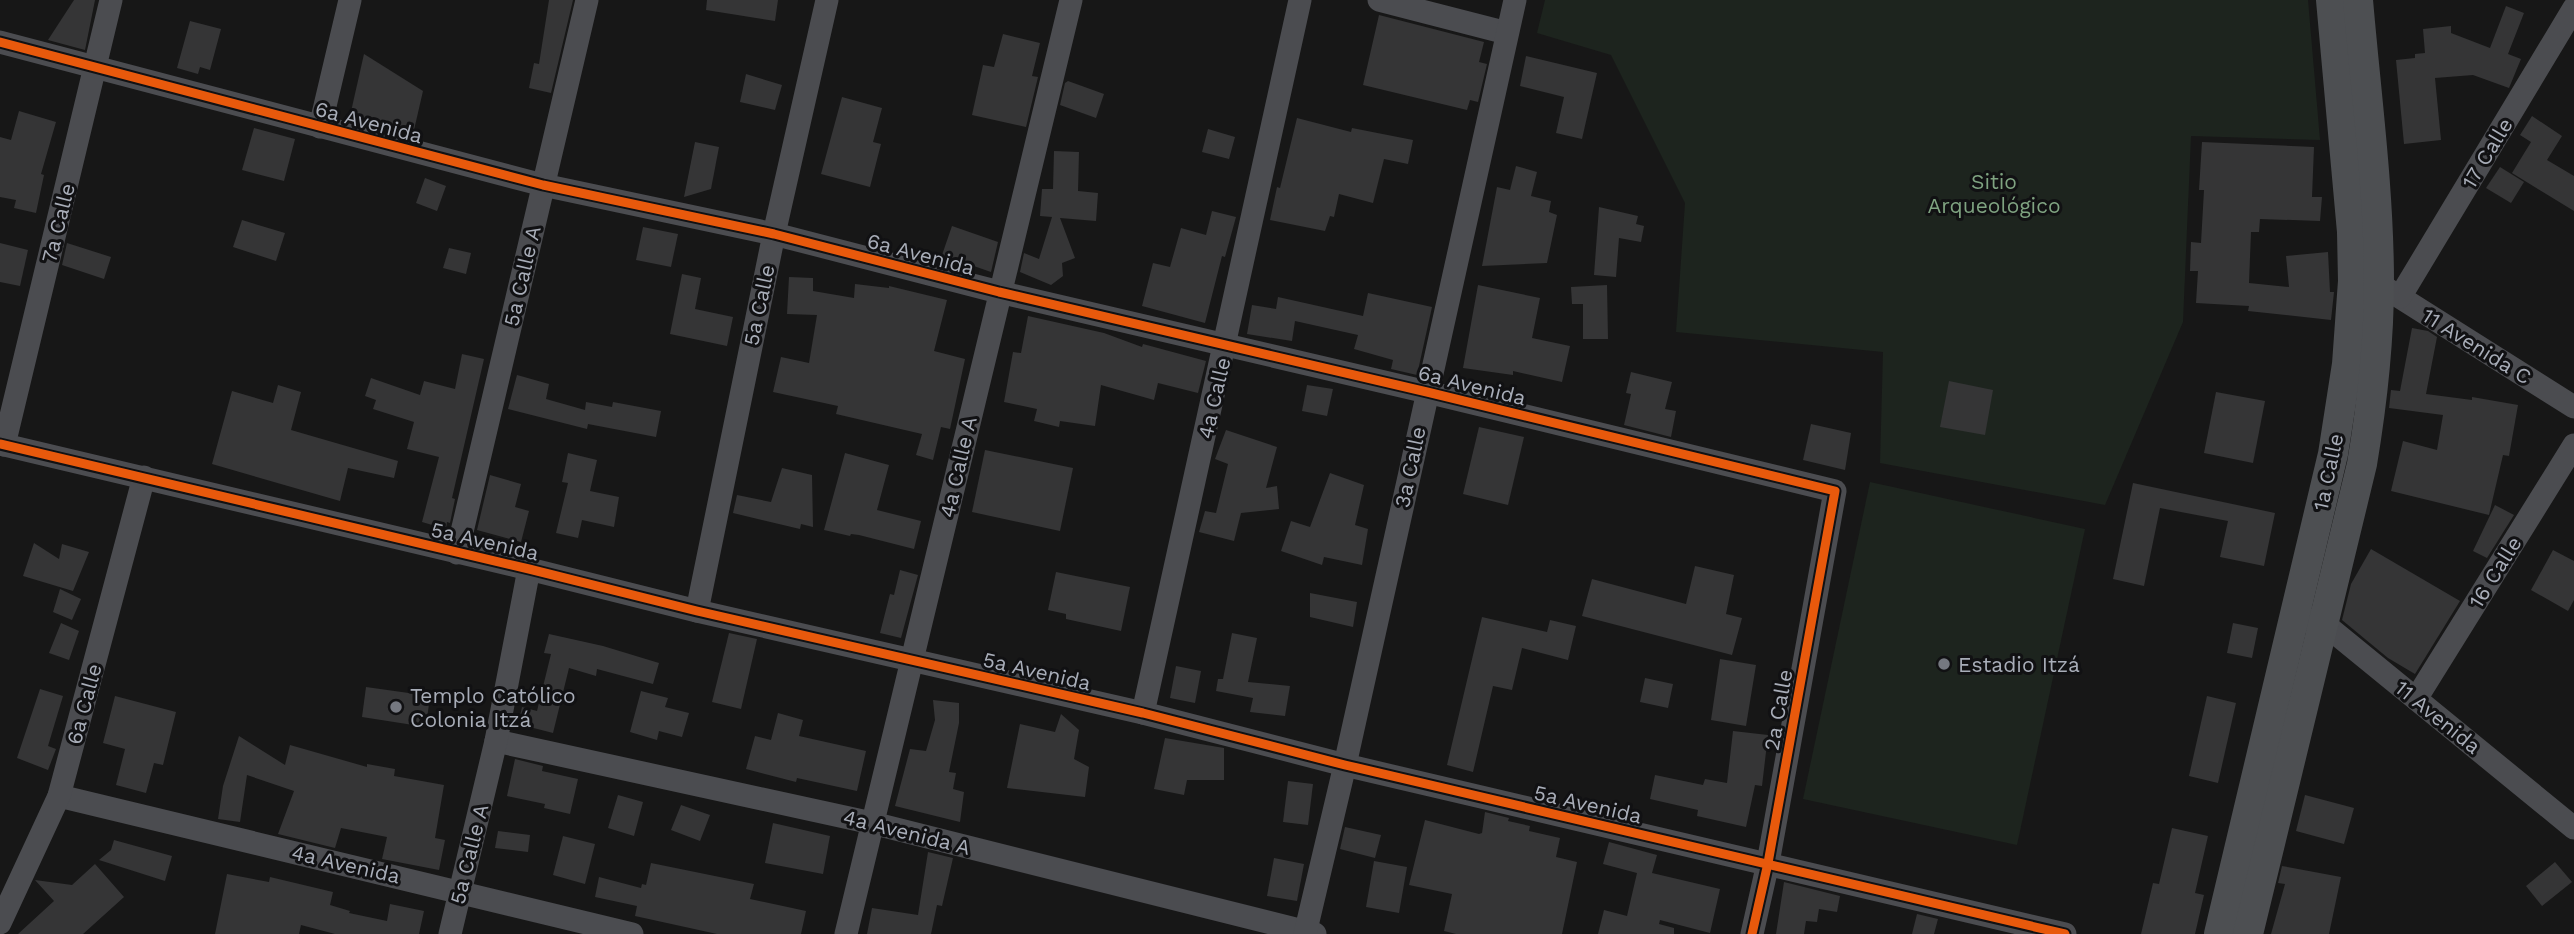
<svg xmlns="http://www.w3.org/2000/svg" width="2574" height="934" font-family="'Work Sans',sans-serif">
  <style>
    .green { fill: #1d241e }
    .building { fill: #353536 }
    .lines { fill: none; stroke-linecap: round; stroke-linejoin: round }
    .minor { stroke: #4b4c50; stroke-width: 23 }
    .major { stroke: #4d4f52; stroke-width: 30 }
    .cycleway-casing { stroke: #111113; stroke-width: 13 }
    .cycleway { stroke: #e8590c; stroke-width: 9 }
    .poi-dot { fill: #757880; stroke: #111113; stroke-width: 2.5 }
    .labels { text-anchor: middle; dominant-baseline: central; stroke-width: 6; stroke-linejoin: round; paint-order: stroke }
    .street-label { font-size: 21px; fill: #a8adb8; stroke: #111113 }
    .park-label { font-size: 21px; fill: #7fa381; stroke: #111113 }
    .poi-label { font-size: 21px; fill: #a8adb8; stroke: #111113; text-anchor: start }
  </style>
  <rect width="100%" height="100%" fill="#171717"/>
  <g class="green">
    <polygon points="1545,0 2308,0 2320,140 2191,136 2183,322 2105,505 1880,463 1883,352 1676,332 1685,203 1611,55 1537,33"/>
    <polygon points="1870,482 2085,529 2017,845 1803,799"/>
  </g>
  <g class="building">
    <polygon points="74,0 95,0 85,50 48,40"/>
    <polygon points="549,0 573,0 551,93 529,88 534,63 539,64"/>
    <polygon points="707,0 778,0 775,21 706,10"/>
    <polygon points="2506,6 2524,13 2508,54 2521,59 2509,88 2473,75 2435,78 2441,140 2404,144 2396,60 2415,58 2415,54 2425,53 2423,29 2451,26 2451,33 2490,48"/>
    <polygon points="1379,15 1484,42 1479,62 1487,64 1478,102 1470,100 1467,110 1363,85"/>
    <polygon points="190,21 221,29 210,70 200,67 198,74 177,68"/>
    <polygon points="1003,34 1040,43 1032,76 1038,77 1026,127 972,115 983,65 994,67"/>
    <polygon points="364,54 423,91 414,130 350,116"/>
    <polygon points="1526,56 1597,73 1582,139 1556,133 1564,97 1520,86"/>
    <polygon points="746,74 782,85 775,110 740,102"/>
    <polygon points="1068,81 1104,94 1096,118 1060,105 1065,83"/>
    <polygon points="842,97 882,108 873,142 881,144 870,187 821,174"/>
    <polygon points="19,111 56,122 41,174 44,175 36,213 14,208 16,200 0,197 0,137 11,140"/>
    <polygon points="2532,116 2562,136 2547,160 2574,176 2574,211 2512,173 2531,142 2520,135"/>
    <polygon points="1297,118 1351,132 1352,128 1413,140 1408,164 1384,159 1373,203 1339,194 1334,217 1330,216 1325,231 1270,220 1277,187 1280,188"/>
    <polygon points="254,128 295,139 284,181 242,170"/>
    <polygon points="1208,129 1235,137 1229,159 1202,152"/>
    <polygon points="695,142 719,147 711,189 684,197"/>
    <polygon points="2202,142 2314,147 2312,197 2322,197 2320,221 2260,219 2259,232 2251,232 2249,283 2289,287 2286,256 2328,252 2330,292 2334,292 2331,320 2248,311 2249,306 2196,303 2198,271 2190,271 2191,242 2201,243 2204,190 2199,190"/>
    <polygon points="1054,151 1079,152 1078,191 1098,193 1096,221 1060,218 1075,258 1062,263 1063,276 1051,285 1020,272 1024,253 1039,259 1052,217 1040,216 1042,189 1053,189"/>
    <polygon points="1516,166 1537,172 1531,196 1551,201 1549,212 1557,215 1547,263 1482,266 1497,187 1510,190"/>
    <polygon points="2500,167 2524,182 2511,203 2486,188"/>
    <polygon points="425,178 446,186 437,211 416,203"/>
    <polygon points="1599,207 1638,216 1636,224 1644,226 1641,242 1619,238 1616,277 1594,275"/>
    <polygon points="1212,211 1236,217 1225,257 1222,256 1205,323 1142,306 1153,263 1170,267 1181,228 1206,235"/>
    <polygon points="242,220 285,233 276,261 233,247"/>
    <polygon points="952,226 998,242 991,272 942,255"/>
    <polygon points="643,227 678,234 671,267 636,260"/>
    <polygon points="0,243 28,250 20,286 0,282"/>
    <polygon points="67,243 111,257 104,279 62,265"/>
    <polygon points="449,248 471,253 466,274 443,268"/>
    <polygon points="682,274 701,278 695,309 733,317 727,346 670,334"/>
    <polygon points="789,277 813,278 813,291 854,298 855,284 889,288 889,286 947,300 934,351 965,359 950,429 941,427 933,460 916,455 922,434 836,414 838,406 773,392 781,357 809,363 817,315 787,314"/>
    <polygon points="1478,285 1540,298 1532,338 1570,346 1562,382 1513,371 1513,375 1463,368"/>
    <polygon points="1607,285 1608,339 1583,339 1583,304 1572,304 1571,287"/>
    <polygon points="1368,293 1432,307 1417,375 1391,369 1393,360 1354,349 1358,335 1295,321 1292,341 1247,334 1252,305 1276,309 1278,297 1363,316"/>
    <polygon points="1028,316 1104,333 1142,347 1143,344 1206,361 1198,393 1158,383 1154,400 1101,385 1095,426 1060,421 1059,427 1034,421 1037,409 1004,402 1013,352 1021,353"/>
    <polygon points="2412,328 2428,331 2437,337 2426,394 2472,400 2472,397 2518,405 2509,456 2503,455 2489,515 2391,491 2403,441 2437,450 2443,415 2389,408 2391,390 2400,391"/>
    <polygon points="462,354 484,359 452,498 455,499 450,523 447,522 446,529 422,522 439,457 407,449 414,422 373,409 376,400 365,396 371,378 420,395 424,381 455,389"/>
    <polygon points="1631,372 1672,382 1665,409 1676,411 1671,437 1624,425 1631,394 1626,393"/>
    <polygon points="517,375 549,384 546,399 585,410 586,402 612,407 613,402 661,411 656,437 588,424 587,429 508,409"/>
    <polygon points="1949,381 1993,390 1985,435 1940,427"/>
    <polygon points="278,385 301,392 291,430 398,461 394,478 348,468 340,501 212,464 232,391 273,403"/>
    <polygon points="1307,385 1333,389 1327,416 1302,411"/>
    <polygon points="2216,392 2265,401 2253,463 2204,453"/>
    <polygon points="1811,424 1851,433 1845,470 1803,460"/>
    <polygon points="1479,427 1524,437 1508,505 1463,494"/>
    <polygon points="1226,430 1277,447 1266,488 1277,486 1279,509 1241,513 1234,541 1199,532 1205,511 1216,513 1228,464 1215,459"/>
    <polygon points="985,450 1073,468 1060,531 972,512"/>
    <polygon points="568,453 597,460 590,491 619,497 614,527 582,520 578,538 556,533 568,483 562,482"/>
    <polygon points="845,453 889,465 877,510 921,521 914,549 859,535 851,534 850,536 824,530"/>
    <polygon points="782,468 812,475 813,527 801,524 800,529 733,513 737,495 771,502"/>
    <polygon points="1330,473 1364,485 1355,525 1368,529 1362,565 1324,557 1322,565 1281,551 1291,521 1310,527"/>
    <polygon points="490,475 521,484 515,507 529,511 521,542 477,530"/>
    <polygon points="2133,483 2275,513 2264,566 2220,557 2228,521 2160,508 2144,586 2113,579"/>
    <polygon points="2495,505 2514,515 2487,558 2473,551"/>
    <polygon points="34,543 59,559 62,544 89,552 73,591 23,576"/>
    <polygon points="2371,549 2460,601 2415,674 2388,658 2342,620 2351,584"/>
    <polygon points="2553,550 2574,561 2574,600 2568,611 2531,590"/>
    <polygon points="1695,566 1734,575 1726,614 1742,618 1732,655 1582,616 1592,579 1686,604"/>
    <polygon points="900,570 918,575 901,638 880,633 890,594 894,595"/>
    <polygon points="1056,572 1130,587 1121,631 1066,619 1066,614 1048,610"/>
    <polygon points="60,589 81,599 72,620 53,612"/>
    <polygon points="1310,593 1357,602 1353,627 1310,617"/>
    <polygon points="1482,617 1547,632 1550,620 1576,626 1568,660 1522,648 1512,690 1493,686 1473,772 1447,765"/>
    <polygon points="61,623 79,631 69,660 49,653"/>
    <polygon points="2233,623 2258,628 2252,658 2227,653"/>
    <polygon points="729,633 757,639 741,709 712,702"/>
    <polygon points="1232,633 1257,638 1248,682 1290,686 1285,716 1250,712 1253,698 1216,691 1218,679 1223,679"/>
    <polygon points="549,634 603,646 659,663 653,684 597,669 596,676 569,668 553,733 518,724 522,707 537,711 551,654 544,653"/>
    <polygon points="1720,659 1756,665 1746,726 1711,720"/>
    <polygon points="1176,666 1201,671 1195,703 1170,698"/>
    <polygon points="1645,678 1673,684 1668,708 1640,702"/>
    <polygon points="366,687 430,696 426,727 362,717"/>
    <polygon points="40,689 63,696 48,746 56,749 48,770 17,758"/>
    <polygon points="641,691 668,698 665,707 689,713 682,737 659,731 657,740 630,732"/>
    <polygon points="115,696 176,712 163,765 154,763 146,793 116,785 125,749 103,743"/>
    <polygon points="2207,696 2236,703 2218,783 2189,776"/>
    <polygon points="933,700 959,703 959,723 949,772 956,773 953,789 964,792 960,822 895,806 910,749 926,751 935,720"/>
    <polygon points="778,713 803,720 799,736 866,751 857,791 797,778 796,782 746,769 755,736 771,740"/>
    <polygon points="1061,714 1079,730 1074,759 1089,767 1085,797 1007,788 1020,724 1055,732"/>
    <polygon points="1733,731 1768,735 1762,786 1755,785 1746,827 1697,816 1698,810 1650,799 1655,775 1703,785 1705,779 1727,783"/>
    <polygon points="239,736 285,765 290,745 367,767 367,764 395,769 394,776 444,785 435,838 445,840 439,870 382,859 387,837 341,828 335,848 278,834 294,791 247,775 240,822 218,819 223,786"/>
    <polygon points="1165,738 1224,748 1224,780 1187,780 1184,795 1154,789"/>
    <polygon points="515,759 543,766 542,771 578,779 570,814 544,808 545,804 507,796"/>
    <polygon points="1288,781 1313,784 1308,825 1283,822"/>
    <polygon points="618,795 643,802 634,836 608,828"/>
    <polygon points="2305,795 2354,808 2344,844 2296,831"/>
    <polygon points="681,805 710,815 700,841 671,830"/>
    <polygon points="1485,812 1509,818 1508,821 1530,826 1529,831 1560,838 1556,857 1577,862 1562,934 1456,934 1444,931 1452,894 1409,885 1425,820 1479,834 1482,833"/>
    <polygon points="773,823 830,836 823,874 765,863"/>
    <polygon points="1345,827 1381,835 1375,858 1340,849"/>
    <polygon points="2172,828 2208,836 2195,893 2204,895 2195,934 2141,934 2153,883 2159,884"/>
    <polygon points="498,831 530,835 528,852 495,848"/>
    <polygon points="563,836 595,844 585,884 553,875"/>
    <polygon points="114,840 172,856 165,881 99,860 111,850"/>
    <polygon points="1609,842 1657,855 1652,873 1720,889 1710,933 1660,920 1659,924 1674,928 1674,934 1598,934 1604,910 1627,916 1637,873 1603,864"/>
    <polygon points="928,852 953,858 942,906 937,905 931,934 867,934 872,908 918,915"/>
    <polygon points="1274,858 1304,864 1297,901 1267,896"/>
    <polygon points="1374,861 1407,867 1399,913 1366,907"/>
    <polygon points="2555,862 2572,882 2542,906 2526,886"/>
    <polygon points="651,863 754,884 750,899 806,911 801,934 717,934 635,916 637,906 595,897 599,877 641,888 642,884 646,885"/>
    <polygon points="95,864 124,897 83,934 18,934 54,901 35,880 72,885"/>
    <polygon points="2282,866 2341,877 2329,934 2271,934 2285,884 2278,883"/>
    <polygon points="227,874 269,882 270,877 333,892 330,905 350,911 349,913 387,921 390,904 424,911 419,934 335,934 301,925 299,934 215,934"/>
    <polygon points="1784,882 1840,896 1837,912 1819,909 1817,922 1806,921 1804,934 1776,934"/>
    <polygon points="1917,914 1938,919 1934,934 1912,934"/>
  </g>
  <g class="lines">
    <g class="minor">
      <polyline points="1379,0 1507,33"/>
      <polyline points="0,42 543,185 774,234 999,292 1427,392 1835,491 1768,863 1752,934"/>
      <polyline points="320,127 350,0"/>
      <polyline points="2387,289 2574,407"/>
      <polyline points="2400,297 2574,8"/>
      <polyline points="0,444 529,569 697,611 1143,713 1345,765 2065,934"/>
      <polyline points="4,445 111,0"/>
      <polyline points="457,553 587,0"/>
      <polyline points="697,611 774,234 827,0"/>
      <polyline points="2311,620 2323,623 2574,828"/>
      <polyline points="2416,699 2574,445"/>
      <polyline points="1143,713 1300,0"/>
      <polyline points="496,741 872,823 1315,934"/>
      <polyline points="59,796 632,934"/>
      <polyline points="0,923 59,796 144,477"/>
      <polyline points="450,934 496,741 529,569"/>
      <polyline points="846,934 1071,0"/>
      <polyline points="1305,934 1345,765 1515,0"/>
    </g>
    <g class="major">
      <polyline points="2219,934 2333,454 2347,364 2353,281 2352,232 2331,0"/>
      <path d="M 2248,934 L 2362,464 C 2372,404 2379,344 2379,283 C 2379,189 2366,94 2358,0"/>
    </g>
    <defs>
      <g id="cycleway">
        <polyline points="0,42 543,185 774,234 999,292 1427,392 1835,491 1768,863 1752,934"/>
        <polyline points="0,444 529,569 697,611 1143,713 1345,765 2065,934"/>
      </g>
    </defs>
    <use href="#cycleway" class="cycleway-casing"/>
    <use href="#cycleway" class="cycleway"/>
  </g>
  <g class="poi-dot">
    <circle cx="1944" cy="664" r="7"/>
    <circle cx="396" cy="707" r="7"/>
  </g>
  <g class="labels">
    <g class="street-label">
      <text transform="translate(369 122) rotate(15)">6a Avenida</text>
      <text transform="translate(2487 153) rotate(-59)">17 Calle</text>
      <text transform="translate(58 223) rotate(-76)">7a Calle</text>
      <text transform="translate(921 254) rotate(15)">6a Avenida</text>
      <text transform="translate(522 276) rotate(-77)">5a Calle A</text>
      <text transform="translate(759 305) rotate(-78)">5a Calle</text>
      <text transform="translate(2477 346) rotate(32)">11 Avenida C</text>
      <text transform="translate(1472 385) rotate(14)">6a Avenida</text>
      <text transform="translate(1214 398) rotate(-77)">4a Calle</text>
      <text transform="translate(958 467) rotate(-77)">4a Calle A</text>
      <text transform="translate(1410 467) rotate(-78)">3a Calle</text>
      <text transform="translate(2328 472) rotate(-78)">1a Calle</text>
      <text transform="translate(485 541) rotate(13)">5a Avenida</text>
      <text transform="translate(2495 572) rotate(-58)">16 Calle</text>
      <text transform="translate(1037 671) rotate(13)">5a Avenida</text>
      <text transform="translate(84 704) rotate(-75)">6a Calle</text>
      <text transform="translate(1778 710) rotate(-80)">2a Calle</text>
      <text transform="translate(2438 717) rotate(39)">11 Avenida</text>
      <text transform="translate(1588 804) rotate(13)">5a Avenida</text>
      <text transform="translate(907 832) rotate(14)">4a Avenida A</text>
      <text transform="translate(469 854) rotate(-76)">5a Calle A</text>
      <text transform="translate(346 864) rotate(13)">4a Avenida</text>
    </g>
    <g class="park-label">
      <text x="1994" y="181">Sitio<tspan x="1994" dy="24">Arqueológico</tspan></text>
    </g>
    <g class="poi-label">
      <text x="1958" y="664">Estadio Itzá</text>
      <text x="410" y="695">Templo Católico<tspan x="410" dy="24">Colonia Itzá</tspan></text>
    </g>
  </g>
</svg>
